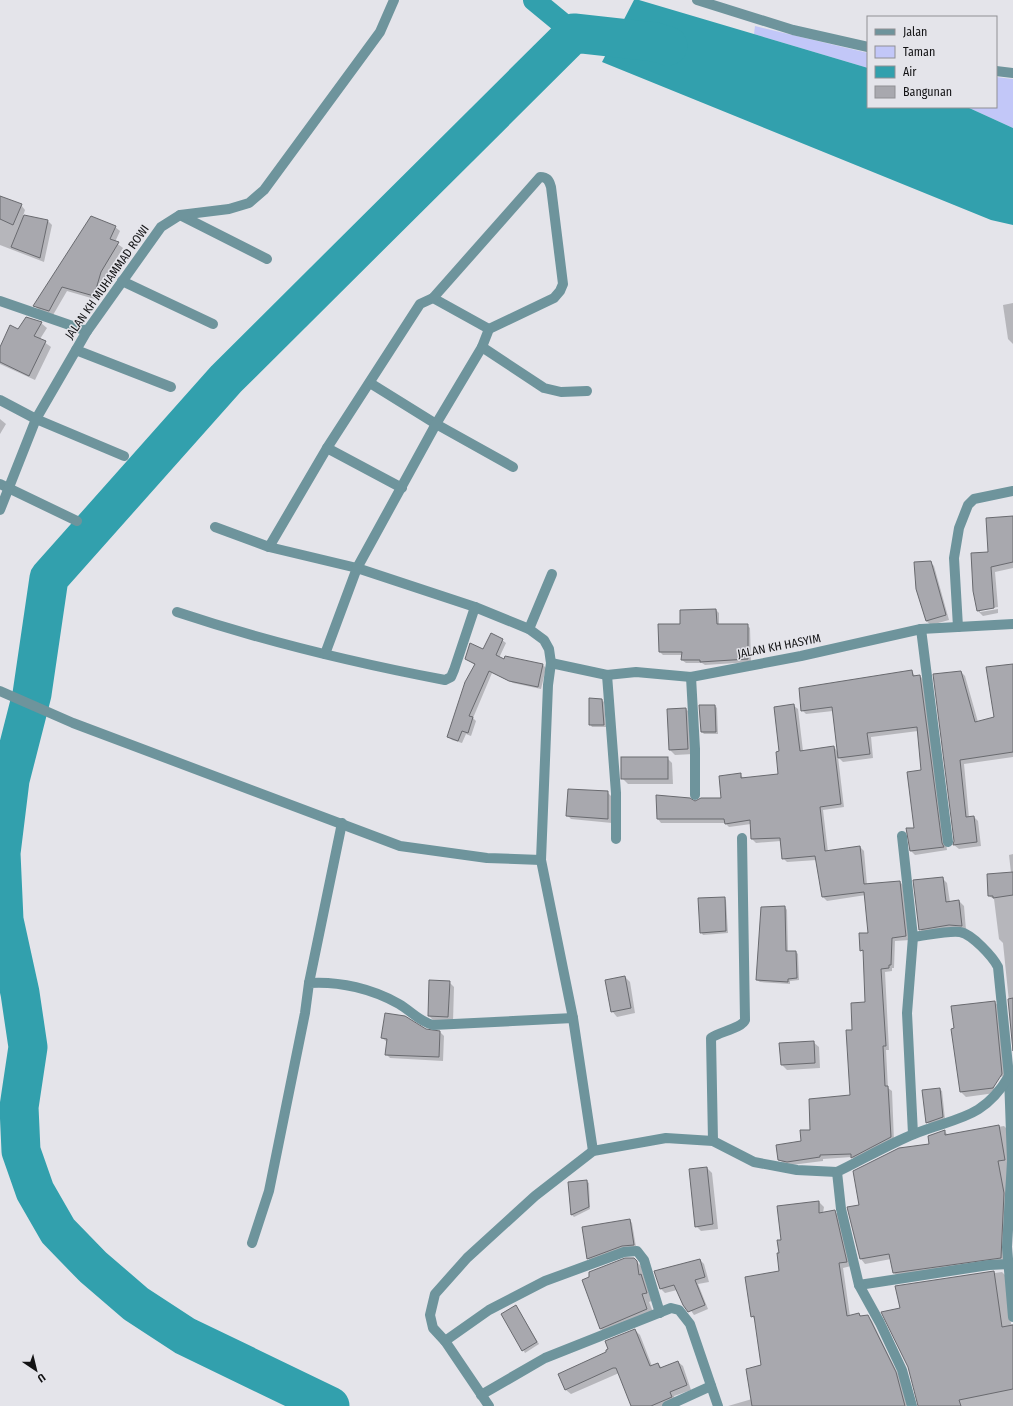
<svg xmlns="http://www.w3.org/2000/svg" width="1013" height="1406" font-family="'Fira Sans Condensed',sans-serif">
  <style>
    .green { fill: #c2c7f8 }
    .water { fill: #32a0ad }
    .shadow { fill: #0003 }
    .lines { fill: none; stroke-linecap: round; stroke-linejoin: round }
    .canal { stroke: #32a0ad; stroke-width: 22 }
    .river { stroke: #32a0ad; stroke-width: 39 }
    .building { fill: #a8a8ae; stroke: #696a6f }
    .street { stroke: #6e949c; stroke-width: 10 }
    .labels { text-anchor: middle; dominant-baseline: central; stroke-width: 3; stroke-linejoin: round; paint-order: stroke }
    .street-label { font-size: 12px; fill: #121214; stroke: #e4e4ea }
  </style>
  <rect width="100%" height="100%" fill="#e4e4ea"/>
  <g class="green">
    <polygon points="755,26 868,53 868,68 754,34"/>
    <polygon points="996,77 1013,79 1013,128 967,107 996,107"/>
  </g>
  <polygon class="water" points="634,0 639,0 868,68 868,107 967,107 1013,128 1013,225 991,220 602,62"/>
  <g class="shadow">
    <polygon points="0,197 21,205 25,210 23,216 48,221 52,225 44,262 0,245"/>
    <polygon points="115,227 120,231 115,242 123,248 105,277 98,300 67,291 53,315 39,310 34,305"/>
    <polygon points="1013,303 1013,344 1008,339 1003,305"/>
    <polygon points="26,318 41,323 47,328 40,339 51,347 35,380 0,364 0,350 19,330"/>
    <polygon points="0,419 6,424 0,434"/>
    <polygon points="1013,517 1013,568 995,572 998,607 980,610 980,612 998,609 998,613 983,616 978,611 989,553"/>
    <polygon points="930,562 934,566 949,620 931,625 926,621"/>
    <polygon points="716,610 719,613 719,625 747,625 750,628 751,662 705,665 702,663 686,663 682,660 682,655 663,655 660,652 681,625"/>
    <polygon points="502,640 506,643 499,658 505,661 543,665 546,668 541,689 513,683 492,673 473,718 476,721 471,736 466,734 462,743 452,740 448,736 475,665 466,659"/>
    <polygon points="1013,665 1013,757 964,764 969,818 974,817 978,821 981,846 959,849 954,845 961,672 965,676 978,722 996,718"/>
    <polygon points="912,672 916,677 920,676 924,680 947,850 915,855 911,851 922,771 918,731 871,737 873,758 843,762 838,757 844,807 823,810 828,852 860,847 864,851 867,885 900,882 904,886 910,940 895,941 894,968 892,968 892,971 885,972 889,1050 886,1050 888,1088 892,1091 894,1141 856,1161 852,1157 823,1159 823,1161 791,1165 783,1163 779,1159 802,1142 811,1131 851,1096 853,1031 866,1003 864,952 861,950 869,934 866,895 827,901 823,897 817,860 787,862 783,858 781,841 756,843 752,839 751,824 729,827 725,823 661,823 658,819 695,803 722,799 740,774 744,779 779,775 780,752 794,706 798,709 803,751 834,747 838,752 833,711 806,714 802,710"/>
    <polygon points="602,700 604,702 606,727 592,727 590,724"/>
    <polygon points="700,706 715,706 717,708 718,734 704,734 702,732"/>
    <polygon points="686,709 691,714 693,754 675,755 670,750"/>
    <polygon points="667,758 672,763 673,784 628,784 622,778"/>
    <polygon points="607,792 611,796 612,823 571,819 567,815"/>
    <polygon points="1013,854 1013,1041 1003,943 999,939 994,899 989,896 1011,873 1009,855"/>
    <polygon points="943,879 947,883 950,902 959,901 964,906 966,930 924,934 920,929"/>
    <polygon points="724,898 726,900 728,933 703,935 701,932"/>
    <polygon points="785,907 787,910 788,952 796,952 798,954 799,980 790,981 790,984 760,982 757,980"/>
    <polygon points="625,977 630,982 635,1013 617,1017 612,1011"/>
    <polygon points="449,982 454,987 453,1022 434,1021 429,1016"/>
    <polygon points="995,1002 999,1007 1006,1076 993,1078 995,1093 966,1097 961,1092"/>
    <polygon points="425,1030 440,1032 444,1036 443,1061 390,1058 386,1054 387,1042 382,1038"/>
    <polygon points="813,1042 819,1047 820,1068 787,1070 782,1065"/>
    <polygon points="939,1089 942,1091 945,1119 929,1124 927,1122"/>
    <polygon points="1004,1126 1008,1130 1006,1262 898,1277 894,1273 891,1259 865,1264 861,1259 860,1205 944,1131 948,1135"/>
    <polygon points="707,1168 712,1173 718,1229 701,1231 696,1226"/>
    <polygon points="586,1181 589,1183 590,1209 574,1217 572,1215 569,1182"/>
    <polygon points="819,1202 824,1207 823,1213 834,1211 839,1215 851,1266 843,1268 850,1316 859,1314 862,1317 868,1316 872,1321 900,1378 908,1406 728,1406 752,1399 762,1366 755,1320 752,1316 780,1272 782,1241"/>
    <polygon points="630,1220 632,1223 636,1247 590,1261 588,1258"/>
    <polygon points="634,1259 642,1267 654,1300 649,1302 655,1317 609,1337 601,1329 583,1280"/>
    <polygon points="700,1260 704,1264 709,1282 698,1284 708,1309 694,1315 677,1290 665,1293 661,1289"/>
    <polygon points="1002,1272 1007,1277 1011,1324 1013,1324 1013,1406 919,1406 896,1287"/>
    <polygon points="518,1309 539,1344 525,1353 502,1314"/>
    <polygon points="635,1330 640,1335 652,1366 658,1364 662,1368 678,1362 683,1366 691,1390 674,1396 676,1402 666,1406 632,1406 619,1373 571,1394 566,1390 559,1375 608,1352"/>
  </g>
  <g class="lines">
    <polyline class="canal" points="534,0 574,33"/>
    <polyline class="river" points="330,1406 185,1336 136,1304 93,1267 58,1231 35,1191 21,1151 19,1107 28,1047 20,993 4,920 1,853 10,780 32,694 49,578 226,379 574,33 655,42 668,46"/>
  </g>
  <g class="building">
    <polygon points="0,196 22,204 13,225 0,219"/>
    <polygon points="24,215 48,220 40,258 11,247"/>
    <polygon points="91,216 116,226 110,239 119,242 101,272 94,296 62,287 49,311 33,306"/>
    <polygon points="26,317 42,322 34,336 46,341 29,376 0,362 0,347 10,325 18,329"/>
    <polygon points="1013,516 1013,562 991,567 994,608 977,611 973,591 971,553 988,552 986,518"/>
    <polygon points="931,561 946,615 926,621 916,589 914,562"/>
    <polygon points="716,609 717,624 748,624 748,659 700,662 700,660 681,660 682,652 659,652 658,624 680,624 680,610"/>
    <polygon points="491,633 503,639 496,655 504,659 505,656 543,664 538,687 509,681 489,671 469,716 473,717 468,733 462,731 458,741 447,737 465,682 475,664 465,659 470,643 483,649"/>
    <polygon points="1013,664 1013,752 960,760 966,817 974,816 977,842 953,845 954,841 933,674 961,671 975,722 994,717 986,667"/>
    <polygon points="912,670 913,676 920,675 942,843 944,847 910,851 906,828 914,828 907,772 921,770 917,727 867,733 870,754 838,758 832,707 801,711 799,688"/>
    <polygon points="589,698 602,699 604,725 589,725"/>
    <polygon points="794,704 800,751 834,746 841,804 820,807 825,851 860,846 864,884 900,881 906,936 892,938 891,965 889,965 889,968 881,969 886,1046 883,1046 885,1086 888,1086 891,1137 851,1158 851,1154 820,1155 820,1157 787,1162 778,1160 776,1145 801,1141 800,1130 810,1130 809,1099 850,1095 846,1030 852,1030 851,1003 865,1002 863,950 860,951 859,933 868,933 864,892 822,897 815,856 782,859 780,838 751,839 750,820 725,824 724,819 657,819 656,795 690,798 695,801 701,798 721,798 719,776 741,773 741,778 778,774 776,752 779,751 774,707"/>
    <polygon points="699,705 715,705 716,732 701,732"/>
    <polygon points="686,708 688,749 669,750 667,709"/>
    <rect x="621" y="757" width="47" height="22"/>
    <polygon points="568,789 608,791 608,819 566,816"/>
    <polygon points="1013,872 1013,895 993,898 993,896 988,896 987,874"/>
    <polygon points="943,877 946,902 959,900 962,926 949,925 919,930 913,880"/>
    <polygon points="725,897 726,931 700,933 698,898"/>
    <polygon points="785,906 786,951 796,951 797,978 788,979 788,982 756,980 761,907"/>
    <polygon points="625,976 631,1008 611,1012 605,980"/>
    <polygon points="429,980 450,981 448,1017 428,1016"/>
    <polygon points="1013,998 1013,1051 1008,999"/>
    <polygon points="995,1001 1002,1074 993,1088 960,1092 951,1029 954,1028 951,1006"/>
    <polygon points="385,1013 405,1016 426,1029 440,1031 439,1057 385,1055 387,1039 381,1038"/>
    <polygon points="814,1041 815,1063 781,1065 779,1043"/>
    <polygon points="940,1088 943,1117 926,1123 922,1090"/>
    <polygon points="999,1125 1005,1160 998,1161 1004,1193 1001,1258 893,1273 889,1254 860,1259 847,1207 859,1205 853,1171 899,1148 929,1144 928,1136 945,1130 945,1135"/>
    <polygon points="707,1167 713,1224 695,1227 689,1169"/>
    <polygon points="587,1180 589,1207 571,1215 568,1182"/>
    <polygon points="819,1201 819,1213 835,1210 847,1262 839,1263 847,1316 859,1313 860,1316 868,1315 896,1372 905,1406 752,1406 746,1369 761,1365 754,1316 751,1317 745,1277 779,1271 777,1253 779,1253 777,1240 781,1240 777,1206"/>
    <polygon points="630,1219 634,1245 622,1246 587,1259 582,1227"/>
    <polygon points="625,1258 634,1258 637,1261 639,1275 641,1274 647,1293 642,1294 647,1309 600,1329 582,1280 589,1277 589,1272"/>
    <polygon points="700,1259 705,1277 695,1280 705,1305 688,1312 683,1305 674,1285 660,1289 654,1271"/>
    <polygon points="994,1271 1002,1327 1013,1325 1013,1389 959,1400 961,1406 918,1406 908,1367 881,1312 900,1308 895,1286"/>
    <polygon points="516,1305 537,1342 522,1351 501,1314"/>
    <polygon points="635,1329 650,1366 658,1363 660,1368 678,1361 687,1385 670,1392 672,1397 651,1406 631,1406 616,1368 613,1368 565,1390 558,1374 606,1352 606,1350 608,1349 605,1341"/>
  </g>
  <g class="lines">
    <g class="street">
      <polyline points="697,0 793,30 868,47"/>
      <polyline points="996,71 1013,73"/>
      <polyline points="180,215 267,259"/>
      <polyline points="122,281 213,324"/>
      <polyline points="0,301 87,331"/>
      <polyline points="482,347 544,388 561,392 587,391"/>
      <polyline points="76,350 171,387"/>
      <polyline points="370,383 436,424 513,467"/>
      <polyline points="0,400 36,419 124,456"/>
      <polyline points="327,448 420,304 433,298 489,329"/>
      <polyline points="0,484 77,521"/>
      <polyline points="0,510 36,419 87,331 161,227 180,215 229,209 249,203 264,190 380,32 394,0"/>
      <polyline points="215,527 269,547 357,568 475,607 529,629 544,640 549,649 551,663 548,685 541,860 573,1018 593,1151"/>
      <polyline points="269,547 327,448 402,488"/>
      <path d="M 177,612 C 264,641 355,663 445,680 L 451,677 L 454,670 L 475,607"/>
      <polyline points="958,627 954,558 959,528 968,505 974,499 1013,491"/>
      <polyline points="529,629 552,574"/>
      <polyline points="921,629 948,842"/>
      <path d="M 325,654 L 357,568 L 436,424 L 482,347 L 489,329 L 554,298 L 560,291 L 563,284 L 551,187 C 549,180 547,177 540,177 L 433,298"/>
      <polyline points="551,663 607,675 636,672 691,677 801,656 921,629 1013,624"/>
      <polyline points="607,675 616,793 616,839"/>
      <polyline points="691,677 695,749 695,795"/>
      <polyline points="0,691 73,723 400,846 487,858 541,860"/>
      <polyline points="902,836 913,937 907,1013 913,1134"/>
      <path d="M 913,937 C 924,936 950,930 960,932 C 972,934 993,957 998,967 L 1009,1076 L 1012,1161 L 1007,1247 L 1013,1317"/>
      <polyline points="309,983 342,823"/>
      <path d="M 713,1141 L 711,1038 C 719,1032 742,1028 745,1020 L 742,838"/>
      <path d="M 252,1243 L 269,1191 L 305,1013 L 309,983 C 340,981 373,989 399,1004 C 411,1011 420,1022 433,1025 L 573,1018"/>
      <polyline points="859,1285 989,1265 1009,1264"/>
      <polyline points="445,1341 489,1310 545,1281 624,1252 637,1251 644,1260 660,1313"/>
      <polyline points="481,1395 545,1358 671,1308 679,1310 690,1324 718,1406"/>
      <polyline points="489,1406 445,1341 433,1328 430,1315 435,1294 467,1258 535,1196 593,1151 666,1138 713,1141 754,1162 797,1170 837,1172"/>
      <polyline points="667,1406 711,1386"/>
      <path d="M 912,1406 L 902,1370 L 880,1323 L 859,1285 L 841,1209 L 837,1172 C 862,1160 887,1145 914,1134 C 956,1117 983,1120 1009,1076"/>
    </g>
  </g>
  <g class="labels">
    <g class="street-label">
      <text transform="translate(107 282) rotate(-55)">JALAN KH MUHAMMAD ROWI</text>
      <text transform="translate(779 646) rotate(-11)">JALAN KH HASYIM</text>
    </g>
  </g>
  <rect x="867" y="16" width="130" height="92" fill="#e4e4ea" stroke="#909094"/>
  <rect x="875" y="29" width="20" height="6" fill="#6e949c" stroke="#909094"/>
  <text x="903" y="36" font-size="12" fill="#121214">Jalan</text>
  <rect x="875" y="46" width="20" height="12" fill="#c2c7f8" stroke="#909094"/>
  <text x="903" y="56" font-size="12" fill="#121214">Taman</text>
  <rect x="875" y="66" width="20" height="12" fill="#32a0ad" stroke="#909094"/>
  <text x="903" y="76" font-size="12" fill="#121214">Air</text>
  <rect x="875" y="86" width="20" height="12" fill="#a8a8ae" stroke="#909094"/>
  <text x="903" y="96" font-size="12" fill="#121214">Bangunan</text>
  <g transform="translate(36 1370) rotate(145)" stroke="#e4e4ea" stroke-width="3" paint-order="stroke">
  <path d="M0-3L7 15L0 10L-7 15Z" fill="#121214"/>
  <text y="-6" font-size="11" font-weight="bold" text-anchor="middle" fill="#121214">U</text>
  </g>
</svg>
